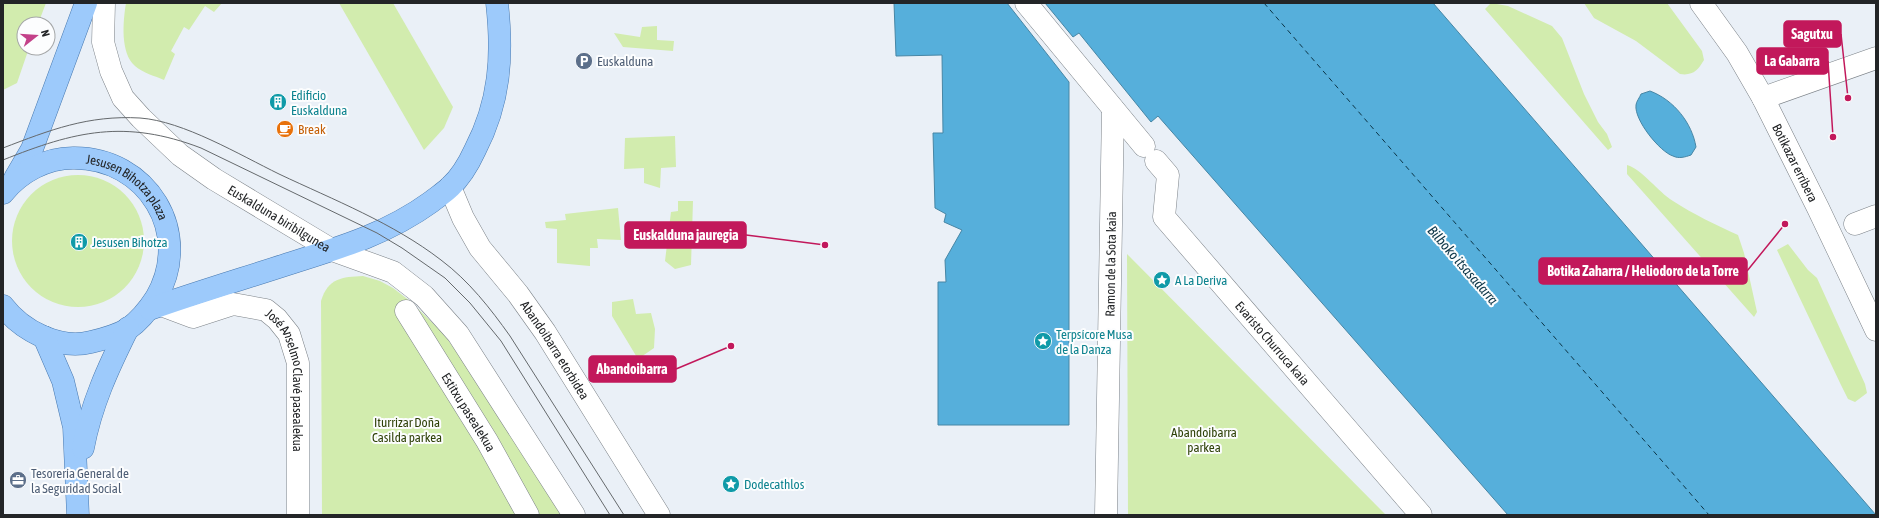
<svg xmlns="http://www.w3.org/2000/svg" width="1879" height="518" font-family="'Asap Condensed',sans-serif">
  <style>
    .green { fill: #d2ecae }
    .water { fill: #56afdb; stroke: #4786a5 }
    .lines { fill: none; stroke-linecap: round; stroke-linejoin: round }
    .ferry { stroke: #0c3547; stroke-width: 1; stroke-dasharray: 5 4; stroke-linecap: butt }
    .minor-casing { stroke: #7c8288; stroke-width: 23 }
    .major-casing { stroke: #4879b0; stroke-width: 23 }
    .minor { stroke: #fff; stroke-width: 22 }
    .major { stroke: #9dcafb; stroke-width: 22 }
    .tram { stroke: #65696c; stroke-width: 1 }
    .labels { text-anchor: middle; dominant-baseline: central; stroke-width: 4; stroke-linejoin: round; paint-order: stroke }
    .service-label { font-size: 13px; fill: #4e5e75; stroke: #fcfdfe; text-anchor: start }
    .culture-label { font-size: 13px; fill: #0d838f; stroke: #fcfdfe; text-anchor: start }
    .food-label { font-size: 13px; fill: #c56008; stroke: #fcfdfe; text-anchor: start }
    .street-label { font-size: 13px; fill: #232527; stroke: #fcfdfe }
    .park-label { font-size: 13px; fill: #2f4108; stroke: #fcfdfe }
    .water-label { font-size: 14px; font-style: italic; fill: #0c3547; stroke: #fcfdfe }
    .leader { fill: none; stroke: #c2185b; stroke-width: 1.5 }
    .callout-dot { fill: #c2185b; stroke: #fcfdfe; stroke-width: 1.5 }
    .callout { fill: #c2185b; stroke: #c2185b; stroke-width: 1.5 }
    .callout-label { font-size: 14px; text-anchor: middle; font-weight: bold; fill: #fff }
  </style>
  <rect width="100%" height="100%" fill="#eaf0f7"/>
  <g class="green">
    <polygon points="3,3 46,3 38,24 24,24 24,48 29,48 17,83 3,90"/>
    <path d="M 126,3 L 222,3 L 214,12 L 205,6 L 189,30 L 184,27 L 171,51 L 175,54 L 164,80 C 155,76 143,73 135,66 C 120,53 123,21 126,3 Z"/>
    <polygon points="339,3 393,3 453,107 444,128 424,150"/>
    <polygon points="1491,3 1508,6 1552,26 1562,38 1584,94 1598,122 1607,134 1612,147 1608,150 1485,9"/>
    <path d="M 1584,3 L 1667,3 L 1702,51 L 1704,60 C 1698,70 1693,76 1680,74 L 1636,41 L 1594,18 Z"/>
    <polygon points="657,26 657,40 674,41 673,51 623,47 614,33 640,37 642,27"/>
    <polygon points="675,136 676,167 661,168 660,188 644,183 644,168 624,169 625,138"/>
    <path d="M 1627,165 C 1643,170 1657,191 1673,201 C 1693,214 1716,225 1738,235 L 1744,253 L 1757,312 L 1754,317 L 1627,174 Z"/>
    <circle cx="78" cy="241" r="66"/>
    <polygon points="678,201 693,201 691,265 675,269 665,261 671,212 678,211"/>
    <polygon points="618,208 621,240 597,239 598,248 590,248 590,266 557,263 557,229 546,228 545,222 566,220 565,214"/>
    <polygon points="1788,244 1808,270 1817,278 1865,384 1867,393 1855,402 1848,399 1841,385 1777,250"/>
    <polygon points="1127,254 1386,515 1128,515"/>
    <path d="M 363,276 L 380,281 L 393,288 L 410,301 L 443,333 L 472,373 L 561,515 L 322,515 L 321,301 C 328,278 342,277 363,276 Z"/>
    <polygon points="633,299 636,314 651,313 655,329 654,348 638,359 612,316 612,302"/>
  </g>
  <g class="water">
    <polygon points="894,3 1007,3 1069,82 1069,425 938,425 938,282 946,282 945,260 962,230 944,222 946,214 935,208 933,133 943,133 942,55 896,56"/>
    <polygon points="1045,3 1433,3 1876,515 1508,515 1158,116 1151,122 1079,33 1073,37"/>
    <path d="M 1650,91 C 1674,100 1692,123 1696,147 L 1691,155 C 1685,157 1679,159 1673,156 C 1660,152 1634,120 1636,105 C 1636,102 1640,97 1641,94 Z"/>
  </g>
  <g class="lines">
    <polyline class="ferry" points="1264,3 1709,515"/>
    <defs>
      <g id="minor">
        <path id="s1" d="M 104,3 L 103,42 L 111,71 L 123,98 L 141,118 L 180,155 L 214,179 L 332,250 L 393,272 L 424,296 L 458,334 L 574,515"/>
        <polyline points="1026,3 1144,146"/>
        <path id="s2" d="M 1701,3 L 1737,53 L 1763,98 L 1818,208 L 1876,330"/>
        <polyline points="1763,98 1876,58"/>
        <path id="s3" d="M 1156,161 L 1168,175 L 1164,217 L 1421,515"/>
        <path id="s4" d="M 450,187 L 463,218 L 480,248 L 518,294 L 545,332 L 659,515"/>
        <polyline points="1855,224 1876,216"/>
        <path id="s5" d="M 161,305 L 193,317 L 233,304 L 266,310 L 277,319 L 289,334 L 298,363 L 298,515"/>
        <path id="s6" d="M 406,311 L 487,441 L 528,515"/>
        <path id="s7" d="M 1106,515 L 1113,109"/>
      </g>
      <g id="major">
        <polyline points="15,178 32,149 86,3"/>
        <path id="s8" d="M 3,193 C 20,172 46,158 73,158 C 147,157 194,233 156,298 C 149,309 139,321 128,329 C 116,336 104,339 91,342 C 59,350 22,331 3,306"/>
        <path d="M 150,309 C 195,293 242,279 288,264 C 339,248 387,234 431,202 C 437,197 444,193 450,187 C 461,177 469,163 475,150 C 500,102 503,56 497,3"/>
        <polyline points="44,337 63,381 74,427 78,515"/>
        <path d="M 83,448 C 91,405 108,368 128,328"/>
      </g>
    </defs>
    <use href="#minor" class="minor-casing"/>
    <use href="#major" class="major-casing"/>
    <use href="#minor" class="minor"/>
    <use href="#major" class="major"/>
    <g class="tram">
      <path d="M 3,148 C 50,130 88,115 140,118 C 183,121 240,155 279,174 C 334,200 393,223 441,260 C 469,281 490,308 510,336 L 624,515"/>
      <path d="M 3,160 C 75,131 125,119 201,148 L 377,233 L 402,248 L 445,278 L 470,303 L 501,341 L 610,515"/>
    </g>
  </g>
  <defs>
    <symbol id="parking-disc" viewBox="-11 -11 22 22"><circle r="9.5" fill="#5c6f8a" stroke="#fcfdfe"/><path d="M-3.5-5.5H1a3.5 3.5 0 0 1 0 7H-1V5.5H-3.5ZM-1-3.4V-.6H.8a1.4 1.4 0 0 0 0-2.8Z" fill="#fff"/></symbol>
    <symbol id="building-disc" viewBox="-11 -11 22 22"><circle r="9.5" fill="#0f9aa8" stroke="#fcfdfe"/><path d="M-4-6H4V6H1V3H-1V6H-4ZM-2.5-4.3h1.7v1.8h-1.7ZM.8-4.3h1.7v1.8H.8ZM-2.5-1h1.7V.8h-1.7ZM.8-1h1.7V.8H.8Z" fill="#fff"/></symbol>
    <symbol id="cafe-disc" viewBox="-11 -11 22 22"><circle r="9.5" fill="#e8710a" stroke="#fcfdfe"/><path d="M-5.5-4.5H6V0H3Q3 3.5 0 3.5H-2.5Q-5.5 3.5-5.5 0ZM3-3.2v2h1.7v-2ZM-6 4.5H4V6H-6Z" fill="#fff"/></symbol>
    <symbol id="sight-disc" viewBox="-11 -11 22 22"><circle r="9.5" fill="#0f9aa8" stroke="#fcfdfe"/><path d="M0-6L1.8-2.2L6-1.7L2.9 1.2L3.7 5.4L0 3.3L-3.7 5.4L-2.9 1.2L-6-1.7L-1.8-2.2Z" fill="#fff"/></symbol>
    <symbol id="office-disc" viewBox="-11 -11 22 22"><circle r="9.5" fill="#5c6f8a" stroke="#fcfdfe"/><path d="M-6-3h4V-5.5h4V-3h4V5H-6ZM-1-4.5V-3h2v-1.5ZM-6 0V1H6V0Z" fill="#fff"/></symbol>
  </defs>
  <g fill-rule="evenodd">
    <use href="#parking-disc" x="574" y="51" width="20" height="20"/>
    <use href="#building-disc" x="268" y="92" width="20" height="20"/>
    <use href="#cafe-disc" x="275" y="119" width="20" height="20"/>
    <use href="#building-disc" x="69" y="232" width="20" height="20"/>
    <use href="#sight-disc" x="1152" y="270" width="20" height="20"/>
    <use href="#sight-disc" x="1033" y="331" width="20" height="20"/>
    <use href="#office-disc" x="8" y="470" width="20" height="20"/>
    <use href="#sight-disc" x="721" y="474" width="20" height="20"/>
  </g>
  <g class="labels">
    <g class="service-label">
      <text x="597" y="61">Euskalduna</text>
      <text x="31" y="473">Tesorería General de<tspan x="31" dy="15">la Seguridad Social</tspan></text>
    </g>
    <g class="culture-label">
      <text x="291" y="95">Edificio<tspan x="291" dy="15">Euskalduna</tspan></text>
      <text x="92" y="242">Jesusen Bihotza</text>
      <text x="1175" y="280">A La Deriva</text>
      <text x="1056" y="334">Terpsícore Musa<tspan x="1056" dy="15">de la Danza</tspan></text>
      <text x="744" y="484">Dodecathlos</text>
    </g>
    <g class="food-label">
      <text x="298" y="129">Break</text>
    </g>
    <g class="street-label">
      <text stroke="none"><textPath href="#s2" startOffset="186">Botikazar erribera</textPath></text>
      <text stroke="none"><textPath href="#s8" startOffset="146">Jesusen Bihotza plaza</textPath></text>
      <text stroke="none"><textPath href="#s1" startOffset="297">Euskalduna biribilgunea</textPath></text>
      <text stroke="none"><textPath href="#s7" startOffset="251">Ramon de la Sota kaia</textPath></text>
      <text stroke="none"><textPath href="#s3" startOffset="227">Evaristo Churruca kaia</textPath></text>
      <text stroke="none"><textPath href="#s4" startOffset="195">Abandoibarra etorbidea</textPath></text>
      <text stroke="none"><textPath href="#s5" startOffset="187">José Anselmo Clavé pasealekua</textPath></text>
      <text stroke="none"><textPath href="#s6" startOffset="119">Estitxu pasealekua</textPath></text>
    </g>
    <g class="park-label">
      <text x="407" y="422">Iturrizar Doña<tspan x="407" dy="15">Casilda parkea</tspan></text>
      <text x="1204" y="432">Abandoibarra<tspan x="1204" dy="15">parkea</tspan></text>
    </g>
    <g class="water-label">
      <text transform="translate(1463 265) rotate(49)">Bilboko itsasadarra</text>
    </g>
  </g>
  <path class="leader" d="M1848 98L1841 34M1833 137L1828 61M825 245L746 235M1785 224L1747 271M731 346L676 369"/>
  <g class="callout-dot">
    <circle cx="1848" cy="98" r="4"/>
    <circle cx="1833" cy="137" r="4"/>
    <circle cx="825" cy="245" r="4"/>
    <circle cx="1785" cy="224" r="4"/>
    <circle cx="731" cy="346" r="4"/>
  </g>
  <g class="callout">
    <rect x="1784" y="21" width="57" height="26" rx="4"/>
    <rect x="1757" y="48" width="71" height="26" rx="4"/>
    <rect x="625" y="222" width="121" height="26" rx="4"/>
    <rect x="1539" y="258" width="208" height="26" rx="4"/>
    <rect x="589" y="356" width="87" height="26" rx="4"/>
  </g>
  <g class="callout-label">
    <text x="1812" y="39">Sagutxu</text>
    <text x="1792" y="66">La Gabarra</text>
    <text x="686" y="240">Euskalduna jauregia</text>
    <text x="1643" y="276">Botika Zaharra / Heliodoro de la Torre</text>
    <text x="632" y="374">Abandoibarra</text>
  </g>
  <rect width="1879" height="518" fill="none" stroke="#232527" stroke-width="8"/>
  <g transform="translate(36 36) rotate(73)"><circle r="19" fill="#fcfdfe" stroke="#a5a7a8"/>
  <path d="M0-3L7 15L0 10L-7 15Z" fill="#c34189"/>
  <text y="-6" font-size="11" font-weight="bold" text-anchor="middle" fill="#232527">N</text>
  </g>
</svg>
